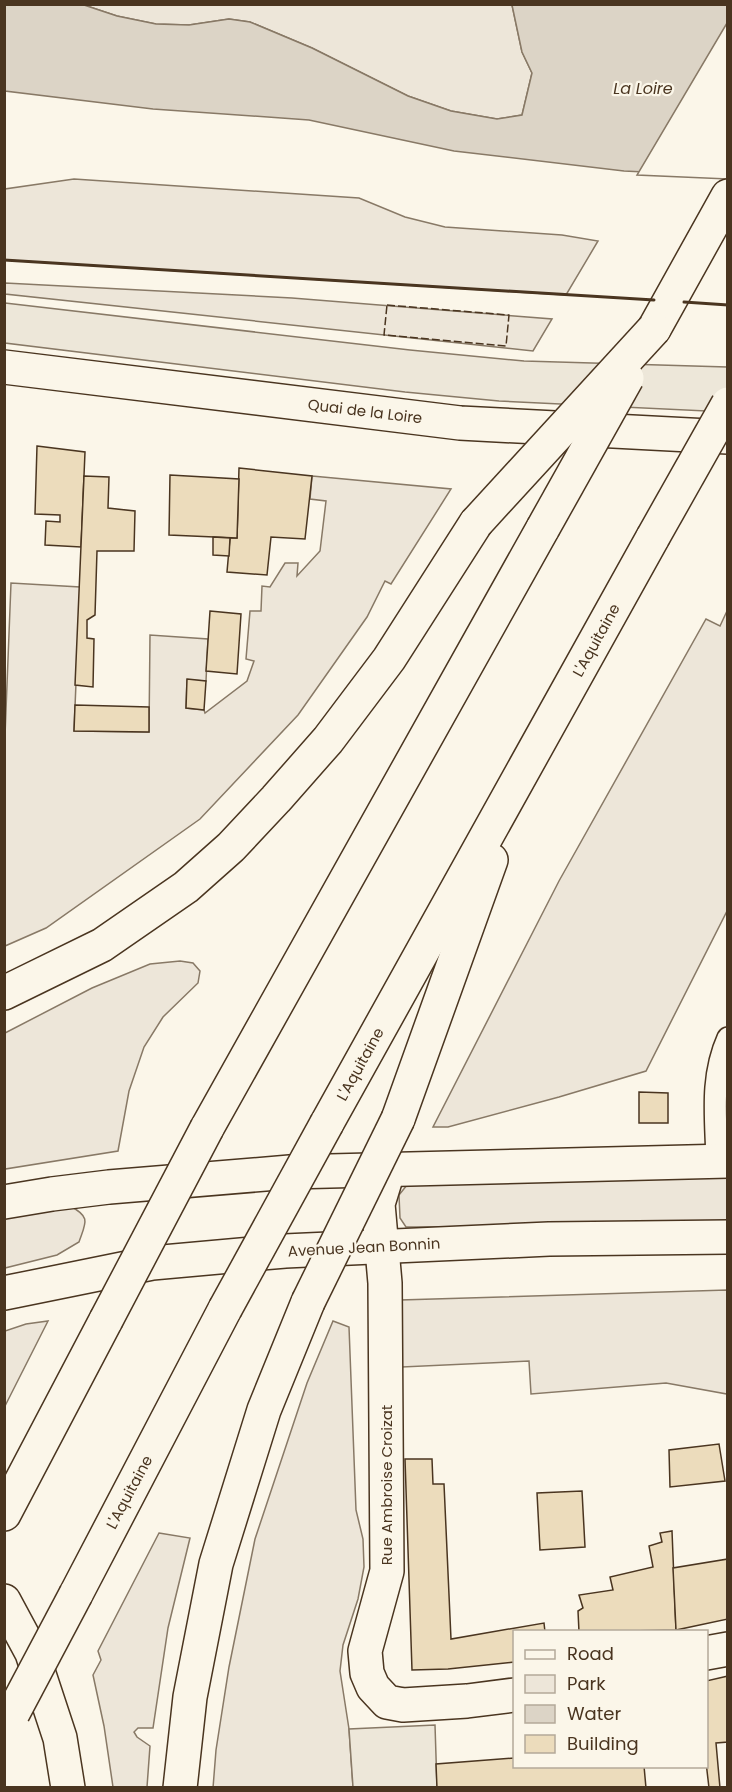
<svg xmlns="http://www.w3.org/2000/svg" width="732" height="1792" font-family="Poppins,sans-serif">
  <style>
    .green { fill: #ede6d9; stroke: #887966; stroke-width: 1.5 }
    .parking { fill: #ede7d9; stroke: #887966; stroke-width: 1.5 }
    .water { fill: #dcd4c6; stroke: #887966; stroke-width: 1.5 }
    .pier { fill: #fbf6e9; stroke: #887966; stroke-width: 1.5 }
    .building { fill: #ecdcbc; stroke: #4a3520; stroke-width: 1.5 }
    .lines { fill: none; stroke-linecap: round; stroke-linejoin: round }
    .lane-casing { stroke: #4a3520; stroke-width: 24 }
    .street-casing { stroke: #4a3520; stroke-width: 36 }
    .secondary-casing { stroke: #4a3520; stroke-width: 36 }
    .highway-casing { stroke: #4a3520; stroke-width: 36 }
    .lane { stroke: #fbf6e9; stroke-width: 21 }
    .street { stroke: #fbf6e9; stroke-width: 33 }
    .secondary { stroke: #fbf6e9; stroke-width: 33 }
    .highway { stroke: #fbf6e9; stroke-width: 33 }
    .highway-bridge-casing { stroke: #4a3520; stroke-width: 36; stroke-linecap: butt }
    .highway-bridge { stroke: #fbf6e9; stroke-width: 33 }
    .fence { stroke: #4a3520; stroke-width: 1.5; stroke-dasharray: 8 3; stroke-linecap: butt }
    .wall { stroke: #4a3520; stroke-width: 3 }
    .labels { text-anchor: middle; dominant-baseline: central; stroke-width: 4.5; stroke-linejoin: round; paint-order: stroke }
    .street-label { font-size: 15px; fill: #4a3520; stroke: #fbf6e9 }
    .water-label { font-size: 16px; font-style: italic; fill: #4a3520; stroke: #fbf6e9 }
  </style>
  <rect width="100%" height="100%" fill="#fbf6e9"/>
  <g class="green">
    <polygon points="84,5 512,5 522,52 532,73 522,115 497,119 451,111 408,96 312,48 250,22 229,19 189,25 156,24 117,16"/>
    <polygon points="74,179 359,198 405,217 445,227 562,235 598,241 566,295 5,260 5,189"/>
    <polygon points="5,283 292,298 552,319 533,351 5,294"/>
    <polygon points="312,476 451,489 391,584 385,581 367,617 298,715 200,819 46,928 5,946 4,761 11,583 80,587 74,731 149,732 150,635 208,639 206,681 187,680 186,708 204,710 205,713 247,681 254,661 246,659 250,611 261,611 262,586 270,587 285,563 298,563 297,576 320,551 326,501 310,499"/>
    <polygon points="727,611 727,911 646,1071 559,1097 448,1127 433,1127 559,881 706,619 720,626"/>
    <polygon points="180,961 193,963 200,971 198,983 163,1017 144,1047 129,1091 118,1151 5,1169 5,1033 92,988 150,964"/>
    <polygon points="727,1169 727,1226 406,1227 400,1218 399,1195 407,1185"/>
    <path d="M 70,1206 C 91,1217 86,1222 79,1242 L 57,1255 L 5,1268 L 4,1215 Z"/>
    <polygon points="727,1290 727,1394 666,1383 531,1394 529,1361 402,1367 400,1300"/>
    <polygon points="48,1321 5,1406 5,1331 26,1324"/>
    <polygon points="333,1321 349,1327 356,1510 363,1539 364,1567 358,1599 343,1645 340,1671 349,1729 353,1787 213,1788 216,1750 229,1667 255,1539 307,1383"/>
    <polygon points="159,1533 190,1538 168,1628 153,1728 138,1728 134,1732 137,1737 150,1746 147,1787 113,1787 104,1726 93,1675 101,1660 98,1651"/>
  </g>
  <g class="parking">
    <polygon points="5,303 410,350 524,361 727,367 727,412 499,401 405,392 5,343"/>
    <polygon points="435,1725 437,1787 353,1787 349,1729"/>
  </g>
  <polygon class="water" points="5,5 84,5 117,16 156,24 189,25 229,19 250,22 312,48 408,96 451,111 497,119 522,115 532,73 522,52 512,5 727,5 727,176 624,171 454,151 309,120 153,109 5,91"/>
  <polygon class="pier" points="727,23 728,179 637,175"/>
  <g class="building">
    <polygon points="37,446 85,452 81,547 45,545 46,521 60,522 60,515 35,514"/>
    <polygon points="239,468 312,476 305,539 271,537 267,575 227,572 230,538 237,538"/>
    <polygon points="170,475 239,479 237,538 169,535"/>
    <polygon points="84,476 109,477 108,508 135,511 134,551 97,551 95,615 87,620 87,638 94,639 93,687 75,685"/>
    <polygon points="213,537 230,538 229,556 213,555"/>
    <polygon points="210,611 241,614 237,674 206,671"/>
    <polygon points="187,679 206,681 204,710 186,708"/>
    <polygon points="75,705 149,707 149,732 74,731"/>
    <polygon points="639,1092 668,1093 668,1123 639,1123"/>
    <polygon points="719,1444 725,1481 670,1487 669,1450"/>
    <polygon points="405,1459 432,1459 433,1484 444,1484 451,1639 544,1623 545,1632 514,1632 514,1662 448,1669 412,1670"/>
    <polygon points="582,1491 585,1547 540,1550 537,1493"/>
    <polygon points="672,1531 676,1630 579,1632 578,1611 583,1608 579,1595 613,1590 610,1577 653,1567 649,1546 662,1542 660,1533"/>
    <polygon points="728,1559 728,1619 676,1630 673,1568"/>
    <polygon points="728,1676 728,1742 716,1743 720,1788 709,1788 706,1762 706,1681"/>
    <polygon points="514,1758 514,1766 644,1766 646,1788 437,1788 436,1764"/>
  </g>
  <g class="lines">
    <defs>
      <path id="lane" d="M 717,1161 C 716,1118 710,1078 728,1038"/>
      <g id="street">
        <polyline points="389,1168 378,1204 385,1283 387,1571 365,1651 367,1673 373,1687 387,1702 403,1705 467,1701 514,1695"/>
        <polyline points="706,1653 728,1649"/>
      </g>
      <g id="secondary">
        <polyline points="4,367 460,423 728,437"/>
        <polyline points="4,1202 52,1194 109,1187 290,1172 728,1161"/>
        <polyline points="4,1293 152,1263 285,1251 549,1239 728,1237"/>
      </g>
      <g id="highway">
        <polyline points="654,329 728,196"/>
        <polyline points="4,993 102,945 186,887 231,847 276,799 328,740 389,659 476,523"/>
        <polyline points="398,1119 491,860"/>
        <polyline points="327,1123 653,537"/>
        <polyline points="207,1128 543,528"/>
        <polyline points="4,1514 106,1320"/>
        <polyline points="76,1594 225,1309"/>
        <polyline points="4,1601 32,1653 60,1738 68,1788"/>
        <polyline points="180,1788 190,1697 216,1564 264,1410 308,1302"/>
      </g>
    </defs>
    <use href="#lane" class="lane-casing"/>
    <use href="#street" class="street-casing"/>
    <use href="#secondary" class="secondary-casing"/>
    <use href="#highway" class="highway-casing"/>
    <use href="#lane" class="lane"/>
    <use href="#street" class="street"/>
    <use href="#secondary" class="secondary"/>
    <use href="#highway" class="highway"/>
    <defs>
      <g id="highway-bridge">
        <polyline points="476,523 654,329"/>
        <polyline points="543,528 627,378"/>
        <polyline points="653,537 728,404"/>
        <polyline points="308,1302 398,1119"/>
        <polyline points="225,1309 327,1123"/>
        <polyline points="106,1320 207,1128"/>
        <polyline points="13,1713 76,1594"/>
      </g>
    </defs>
    <use href="#highway-bridge" class="highway-bridge-casing"/>
    <use href="#highway-bridge" class="highway-bridge"/>
    <polygon class="fence" points="387,305 509,315 506,346 384,335"/>
    <g class="wall">
      <polyline points="4,260 654,300"/>
      <polyline points="684,302 728,305"/>
    </g>
  </g>
  <g class="labels">
    <g class="street-label">
      <text transform="translate(365 411) rotate(7)">Quai de la Loire</text>
      <text transform="translate(596 640) rotate(-61)">L'Aquitaine</text>
      <text transform="translate(360 1064) rotate(-61)">L'Aquitaine</text>
      <text transform="translate(364 1247) rotate(-3)">Avenue Jean Bonnin</text>
      <text transform="translate(386 1485) rotate(-90)">Rue Ambroise Croizat</text>
      <text transform="translate(129 1492) rotate(-62)">L'Aquitaine</text>
    </g>
    <g class="water-label">
      <text x="643" y="88">La Loire</text>
    </g>
  </g>
  <rect width="732" height="1792" fill="none" stroke="#4a3520" stroke-width="12"/>
  <rect x="513" y="1630" width="195" height="138" fill="#fbf6e9" stroke="#b4a999" stroke-width="1.5"/>
  <rect x="525" y="1650" width="30" height="9" fill="#fbf6e9" stroke="#b4a999" stroke-width="1.5"/>
  <text x="567" y="1660" font-size="18" fill="#4a3520">Road</text>
  <rect x="525" y="1675" width="30" height="18" fill="#ede6d9" stroke="#b4a999" stroke-width="1.5"/>
  <text x="567" y="1690" font-size="18" fill="#4a3520">Park</text>
  <rect x="525" y="1705" width="30" height="18" fill="#dcd4c6" stroke="#b4a999" stroke-width="1.5"/>
  <text x="567" y="1720" font-size="18" fill="#4a3520">Water</text>
  <rect x="525" y="1735" width="30" height="18" fill="#ecdcbc" stroke="#b4a999" stroke-width="1.5"/>
  <text x="567" y="1750" font-size="18" fill="#4a3520">Building</text>
</svg>
